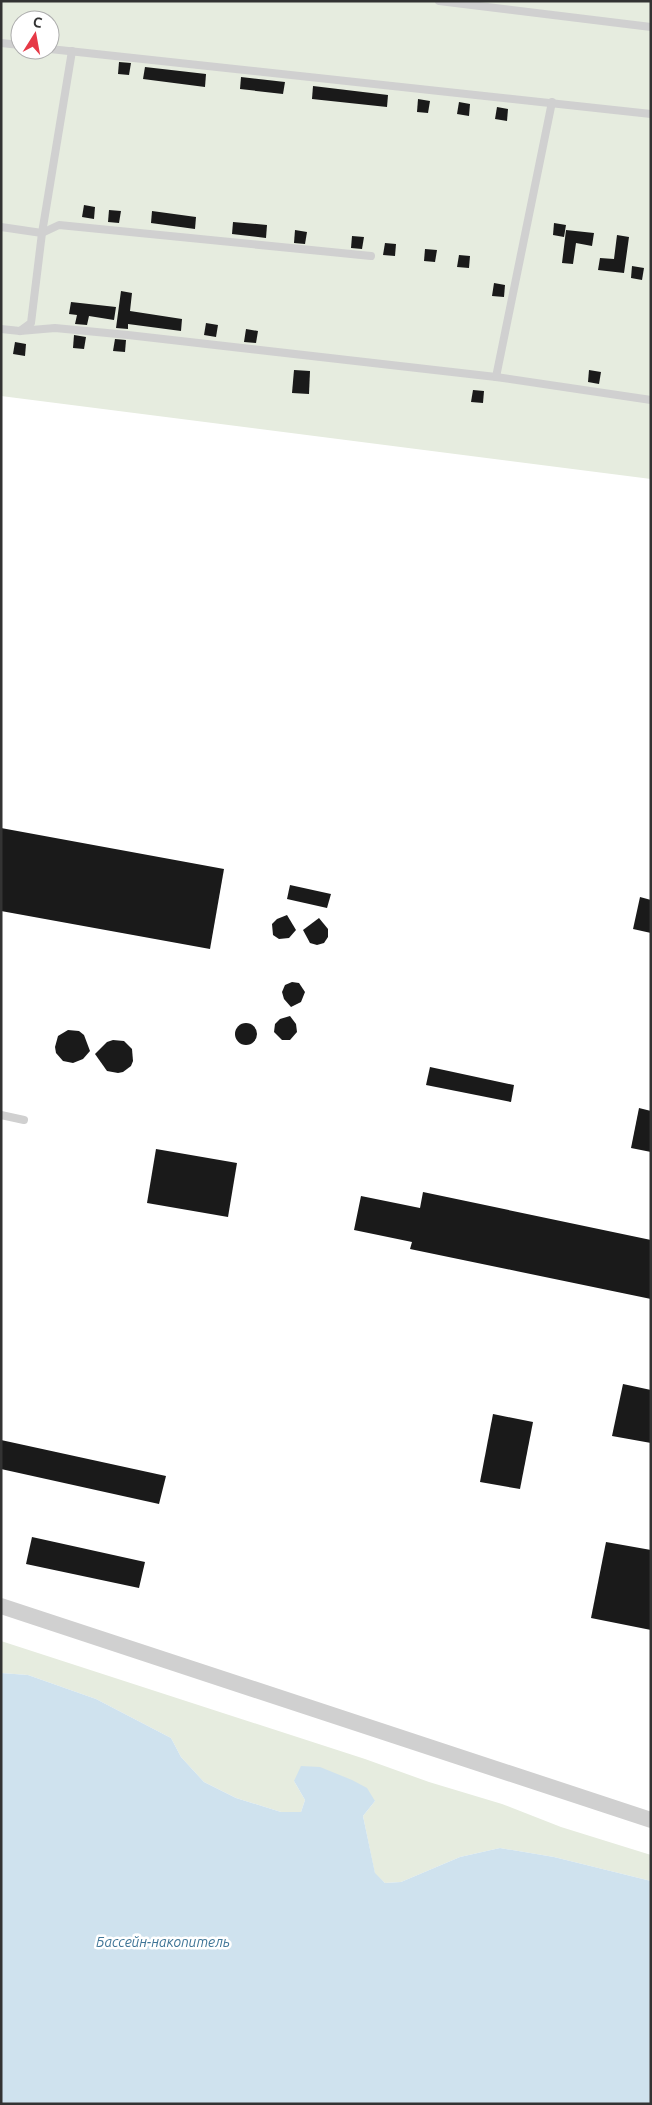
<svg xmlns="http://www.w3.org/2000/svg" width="652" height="2105" font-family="Ubuntu,sans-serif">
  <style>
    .green { fill: #e6ecdf; fill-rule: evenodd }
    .water { fill: #cfe2ee }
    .building { fill: #1a1a1a }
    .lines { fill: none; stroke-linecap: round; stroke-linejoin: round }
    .service { stroke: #d0d0d0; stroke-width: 8 }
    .minor { stroke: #d0d0d0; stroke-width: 16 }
    .labels { text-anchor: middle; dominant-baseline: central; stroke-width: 5; stroke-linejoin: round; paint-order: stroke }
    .water-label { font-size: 14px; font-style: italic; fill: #3f7597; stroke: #fff }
  </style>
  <rect width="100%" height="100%" fill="#fff"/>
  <g class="green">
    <path d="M 1,1 L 651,1 L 651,479 L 1,396 ZM 20,20 L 50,20 L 50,50 L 20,50 Z"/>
    <polygon points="1,1641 365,1759 429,1782 502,1804 561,1827 651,1855 651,1881 554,1857 500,1848 460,1857 401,1882 385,1883 375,1874 363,1816 375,1801 294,1781 305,1800 301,1812 281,1812 236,1798 204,1782 181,1757 171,1738 96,1699 28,1675 1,1673"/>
  </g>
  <polygon class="water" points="1,1673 28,1675 96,1699 171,1738 181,1757 204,1782 236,1798 281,1812 301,1812 305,1800 294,1781 301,1766 320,1767 352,1780 367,1788 375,1801 363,1816 375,1873 385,1883 401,1882 460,1857 500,1848 554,1857 651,1881 651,2104 1,2104"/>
  <g class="building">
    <polygon points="119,62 131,63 129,75 118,74"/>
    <polygon points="145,67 206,74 205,87 143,79"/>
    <polygon points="241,77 285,82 283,94 240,89"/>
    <polygon points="313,86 388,95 387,107 312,99"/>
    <polygon points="418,99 430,101 428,113 417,112"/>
    <polygon points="459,102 470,104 469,116 457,114"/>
    <polygon points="497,107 508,109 507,121 495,119"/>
    <polygon points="84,205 95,207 94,219 82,217"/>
    <polygon points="109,210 121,211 119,223 108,222"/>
    <polygon points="152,211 196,217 195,229 151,223"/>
    <polygon points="233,222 267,225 266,238 232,234"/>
    <polygon points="554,223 566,225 564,237 553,235"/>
    <polygon points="295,230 307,232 305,244 294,243"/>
    <polygon points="566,230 594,233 592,246 576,243 573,264 562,263"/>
    <polygon points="617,235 629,237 624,273 598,270 600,258 614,259"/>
    <polygon points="352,236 364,237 362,249 351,248"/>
    <polygon points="385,243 396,244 395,256 383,255"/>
    <polygon points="425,249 437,250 435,262 424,261"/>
    <polygon points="459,255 470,256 469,268 457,267"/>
    <polygon points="632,266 644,268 642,280 631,278"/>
    <polygon points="494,283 505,285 504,297 492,296"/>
    <polygon points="121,291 132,293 130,311 182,319 181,331 128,324 128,329 116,328"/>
    <polygon points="71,302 116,307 114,320 89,316 87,325 75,324 77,315 69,314"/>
    <polygon points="206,323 218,325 216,337 204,335"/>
    <polygon points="246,329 258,331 256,343 244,342"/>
    <polygon points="74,335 86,337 84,349 73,348"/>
    <polygon points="115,339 126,340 125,352 113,351"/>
    <polygon points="15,342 26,344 25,356 13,354"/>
    <polygon points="294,370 310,371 309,394 292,393"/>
    <polygon points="589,370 601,372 599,384 588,382"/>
    <polygon points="473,390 484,391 483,403 471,402"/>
    <polygon points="1,828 224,869 210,949 1,911"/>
    <polygon points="290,885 331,894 327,908 287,899"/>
    <polygon points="640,897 651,900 651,933 633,929"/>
    <polygon points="287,915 296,930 289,938 279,939 273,935 272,924 277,919"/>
    <polygon points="319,918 328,929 328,937 324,943 317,945 310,943 303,930"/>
    <polygon points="292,982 299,983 305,992 301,1002 291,1007 284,999 282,992 285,985"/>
    <polygon points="290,1016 296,1024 297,1032 290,1040 282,1040 274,1032 275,1024 280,1019"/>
    <circle cx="246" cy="1034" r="11"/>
    <polygon points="68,1030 79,1031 84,1035 90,1051 83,1059 73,1063 63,1061 56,1053 55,1047 58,1036"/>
    <polygon points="113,1040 124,1041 132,1049 133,1061 131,1066 123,1072 118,1073 107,1071 95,1054 107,1042"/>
    <polygon points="430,1067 514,1085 511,1102 426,1085"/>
    <polygon points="639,1108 651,1111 651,1152 631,1148"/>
    <polygon points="156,1149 237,1163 228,1217 147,1203"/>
    <polygon points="423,1192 651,1240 651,1299 410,1249 412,1242 354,1230 361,1196 420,1208"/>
    <polygon points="623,1384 651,1390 651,1443 612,1436"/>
    <polygon points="493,1414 533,1422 520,1489 480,1482"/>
    <polygon points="1,1440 166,1476 159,1504 1,1469"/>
    <polygon points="32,1537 145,1562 139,1588 26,1564"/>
    <polygon points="606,1542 651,1550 651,1630 591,1618"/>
  </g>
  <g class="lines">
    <g class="service">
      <polyline points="439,1 651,27"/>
      <polyline points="1,43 20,45"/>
      <polyline points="50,49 651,114"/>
      <polyline points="1,227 42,233 59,225 371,256"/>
      <polyline points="1,329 20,331 55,328 128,335 496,377 651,400"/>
      <polyline points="20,331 31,323 42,233 72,51"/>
      <polyline points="496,377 552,102"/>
      <polyline points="1,1115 24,1120"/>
    </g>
    <polyline class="minor" points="1,1606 651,1820"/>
  </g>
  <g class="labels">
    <g class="water-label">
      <text x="163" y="1942">Бассейн-накопитель</text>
    </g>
  </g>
  <rect width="652" height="2105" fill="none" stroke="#333333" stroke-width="5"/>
  <g transform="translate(35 35) rotate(11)"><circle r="24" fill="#ffffff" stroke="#adadad"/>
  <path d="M0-4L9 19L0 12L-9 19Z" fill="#e63946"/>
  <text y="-8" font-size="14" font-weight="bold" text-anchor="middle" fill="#333333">С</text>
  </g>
</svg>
